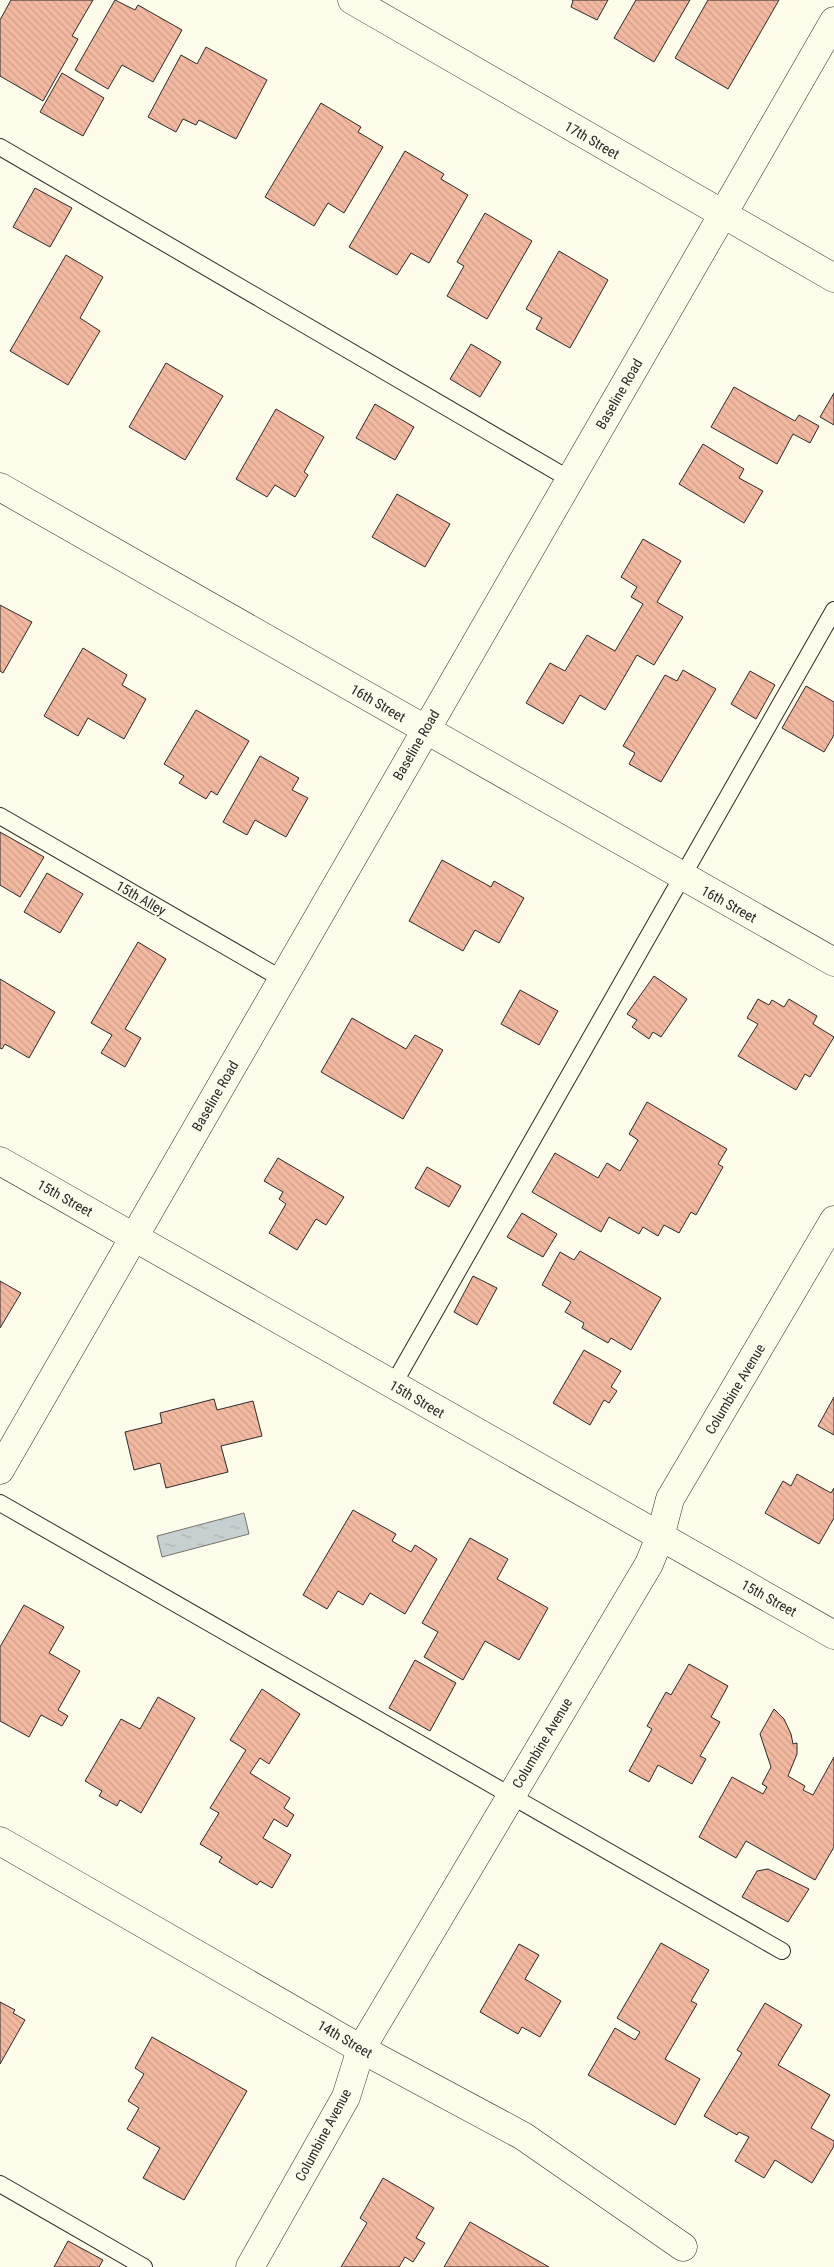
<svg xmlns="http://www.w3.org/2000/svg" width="834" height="2267" font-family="'Roboto Condensed',sans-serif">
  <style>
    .water { fill: url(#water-ripples); stroke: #74746e }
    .building { fill: url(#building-back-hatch); stroke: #2b2b2b }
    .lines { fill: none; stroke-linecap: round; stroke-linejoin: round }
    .service-casing { stroke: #2b2b2b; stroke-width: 18 }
    .minor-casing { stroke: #2b2b2b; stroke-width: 29 }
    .tertiary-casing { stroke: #2b2b2b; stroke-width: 29 }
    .service { stroke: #fdfbea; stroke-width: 16 }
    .minor { stroke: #fdfbea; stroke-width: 28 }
    .tertiary { stroke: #fdfbea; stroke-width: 28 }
    .labels { text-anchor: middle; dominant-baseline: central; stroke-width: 4; stroke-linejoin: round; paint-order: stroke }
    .street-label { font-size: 14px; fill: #2b2b2b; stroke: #fdfbea }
  </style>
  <defs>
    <pattern id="water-ripples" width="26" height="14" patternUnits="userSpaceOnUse" patternTransform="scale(1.25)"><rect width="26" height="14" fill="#c7d0d0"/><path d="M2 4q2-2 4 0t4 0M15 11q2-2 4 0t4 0" fill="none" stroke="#abb3b3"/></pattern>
    <pattern id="building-back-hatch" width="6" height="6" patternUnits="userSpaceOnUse" patternTransform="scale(1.25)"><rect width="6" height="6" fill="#f2b8a0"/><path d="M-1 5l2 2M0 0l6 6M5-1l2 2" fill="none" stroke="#d09e8a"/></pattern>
  </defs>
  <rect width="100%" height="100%" fill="#fdfbea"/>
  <polygon class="water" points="244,1513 249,1534 162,1557 157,1536"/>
  <g class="building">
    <polygon points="11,0 93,0 72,36 78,39 43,101 0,76 0,20"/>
    <polygon points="115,0 135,10 138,5 182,30 153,82 122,65 108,89 75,70"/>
    <polygon points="572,0 608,0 597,20 571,7 573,1"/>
    <polygon points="636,0 690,0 654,62 614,38"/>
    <polygon points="708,0 779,0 728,89 675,58"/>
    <polygon points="206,47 267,80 236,139 199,120 196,125 183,119 176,132 148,117 181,55 197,64"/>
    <polygon points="62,73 104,98 83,136 40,112"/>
    <polygon points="321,103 361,127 358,132 383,147 344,213 328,203 314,226 265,197"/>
    <polygon points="405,151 444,174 441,179 468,195 429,263 411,253 397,275 349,247"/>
    <polygon points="35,188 72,208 50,247 13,227"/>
    <polygon points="485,213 532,241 487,319 447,296 464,266 457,262"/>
    <polygon points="559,251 608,280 570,348 536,329 542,318 526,309"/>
    <polygon points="66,255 103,277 80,318 100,331 68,385 10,351"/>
    <polygon points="471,344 501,362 480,397 450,379"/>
    <polygon points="166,363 223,396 185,460 129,427"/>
    <polygon points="734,387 795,421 799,415 819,426 810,443 793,434 777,464 711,427"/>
    <polygon points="834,393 834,425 820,417"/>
    <polygon points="375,404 414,427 395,460 356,438"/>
    <polygon points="276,409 324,437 304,472 308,475 295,497 275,485 267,497 236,479"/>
    <polygon points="703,444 744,469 739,478 763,491 744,523 679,484"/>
    <polygon points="397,494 450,524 425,567 372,537"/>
    <polygon points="643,539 681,561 657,602 683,617 654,665 637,655 605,710 580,695 563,724 526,703 550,663 565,671 587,635 615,651 643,604 631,597 637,587 621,577"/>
    <polygon points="0,605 32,622 3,673 0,671"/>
    <polygon points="83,648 127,675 122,685 146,699 124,739 88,718 78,736 44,716"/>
    <polygon points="683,670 716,689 661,782 629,764 635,753 623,746 665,675 677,681"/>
    <polygon points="750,671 775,685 756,719 731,704"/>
    <polygon points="806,686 834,702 834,735 824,752 782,728"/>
    <polygon points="196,710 249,741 217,795 211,791 206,799 179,783 184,776 164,764"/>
    <polygon points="260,756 299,778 292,790 308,798 286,837 255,820 247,835 223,822"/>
    <polygon points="0,832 44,857 20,897 0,885"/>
    <polygon points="442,860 491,887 494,881 524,898 499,943 475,930 463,951 409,921"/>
    <polygon points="47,873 83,894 60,933 24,912"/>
    <polygon points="138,942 166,959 125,1029 141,1038 125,1067 101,1053 112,1035 91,1023"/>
    <polygon points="654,976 687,999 661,1037 653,1032 649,1039 632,1027 637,1020 627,1014"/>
    <polygon points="0,979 55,1012 29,1058 5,1044 2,1049 0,1048"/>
    <polygon points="520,990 558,1011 539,1045 501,1024"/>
    <polygon points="758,999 769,1005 772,1000 784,1007 789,999 817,1016 813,1024 834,1037 810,1077 805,1074 796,1090 738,1056 758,1024 747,1018"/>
    <polygon points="352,1018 406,1049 415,1035 443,1050 403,1119 321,1072"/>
    <polygon points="647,1102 727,1149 718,1164 723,1167 696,1215 691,1212 679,1233 664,1225 658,1236 643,1227 639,1234 609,1217 601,1232 532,1192 555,1153 598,1178 607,1163 620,1171 638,1140 629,1134"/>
    <polygon points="278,1158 344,1197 326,1225 316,1219 297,1250 269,1233 286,1204 279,1199 283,1192 264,1181"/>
    <polygon points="427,1167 461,1186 449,1207 415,1188"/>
    <polygon points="522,1213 557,1234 543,1257 507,1237"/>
    <polygon points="580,1251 661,1298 631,1350 611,1338 608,1343 582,1328 584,1323 565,1312 571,1302 542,1285 560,1252 574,1260"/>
    <polygon points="473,1276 497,1288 477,1325 454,1312"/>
    <polygon points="0,1281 21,1293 0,1328"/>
    <polygon points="584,1350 621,1371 611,1387 617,1391 609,1403 604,1400 590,1425 553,1403"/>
    <polygon points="834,1397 834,1435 818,1426"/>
    <polygon points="214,1399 217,1410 253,1401 262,1436 221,1446 228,1472 166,1488 160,1463 134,1470 125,1432 162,1423 160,1413"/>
    <polygon points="797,1474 831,1493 834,1488 834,1518 819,1544 765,1513 783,1481 791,1486"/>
    <polygon points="353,1510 396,1534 392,1541 411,1552 415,1545 437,1559 405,1614 370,1593 363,1605 338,1591 327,1609 303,1595"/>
    <polygon points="470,1538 508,1559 497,1579 548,1608 519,1660 485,1641 463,1680 424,1657 438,1632 422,1623"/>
    <polygon points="24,1605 64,1627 49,1653 80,1671 58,1710 68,1716 62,1726 41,1715 29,1737 0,1721 0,1647"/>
    <polygon points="415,1660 456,1683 430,1731 389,1708"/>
    <polygon points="689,1664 728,1686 711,1717 720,1722 700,1756 706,1759 692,1784 658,1765 649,1782 629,1771 652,1729 647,1726 666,1692 671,1695"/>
    <polygon points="262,1689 300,1714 269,1764 260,1758 250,1773 290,1798 284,1808 294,1815 287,1827 274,1819 263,1838 291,1855 272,1888 260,1881 257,1885 219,1862 222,1857 200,1844 219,1813 210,1808 246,1750 230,1740"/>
    <polygon points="158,1697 195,1718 141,1813 120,1800 117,1806 99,1796 102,1791 85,1781 121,1719 140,1729"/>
    <polygon points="774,1709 784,1719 791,1734 793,1744 797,1743 797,1754 788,1776 805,1786 803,1790 813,1795 834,1757 834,1847 815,1880 746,1841 736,1858 699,1837 732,1777 763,1794 767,1787 762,1784 771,1767 760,1734"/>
    <polygon points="768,1869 809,1889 788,1922 742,1897 757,1871"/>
    <polygon points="661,1943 709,1970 691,2001 697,2004 665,2059 700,2079 675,2125 588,2075 615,2028 635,2040 640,2032 617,2018"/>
    <polygon points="519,1944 539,1955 525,1979 561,2001 540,2037 522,2027 518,2034 480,2012"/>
    <polygon points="0,2002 15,2010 13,2013 25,2020 0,2064"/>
    <polygon points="765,2003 802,2025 778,2065 830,2095 811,2128 834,2141 834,2146 812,2183 775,2160 764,2178 735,2161 749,2137 739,2132 737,2135 704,2116 742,2053 737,2050"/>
    <polygon points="152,2037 247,2091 184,2200 143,2178 160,2148 127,2129 139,2108 128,2101 144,2074 135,2068"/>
    <polygon points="383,2178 434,2208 416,2238 425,2243 413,2262 405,2257 399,2267 341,2267 367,2223 360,2218"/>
    <polygon points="470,2222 549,2267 444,2267"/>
    <polygon points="68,2241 103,2260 99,2267 54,2267"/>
  </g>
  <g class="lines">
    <defs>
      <g id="service">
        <polyline points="0,147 571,480"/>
        <polyline points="0,816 282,979"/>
        <polyline points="393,1385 834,610"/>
        <polyline points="0,1503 782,1951"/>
        <polyline points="0,2184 144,2267"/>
      </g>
      <g id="minor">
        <polyline points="352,0 834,278"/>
        <polyline points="0,487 834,962"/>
        <polyline points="0,1161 834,1635"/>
        <polyline points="0,1841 361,2049 523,2136 683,2247"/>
        <polyline points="250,2267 346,2097 361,2049 649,1564 660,1537 670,1499 834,1220"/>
      </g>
      <polyline id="tertiary" points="0,1470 834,21"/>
    </defs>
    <use href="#service" class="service-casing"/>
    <use href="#minor" class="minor-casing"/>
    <use href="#tertiary" class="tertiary-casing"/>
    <use href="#service" class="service"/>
    <use href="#minor" class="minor"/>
    <use href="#tertiary" class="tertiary"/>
  </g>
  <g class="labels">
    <g class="street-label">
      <text transform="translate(592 140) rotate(30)">17th Street</text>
      <text transform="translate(619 394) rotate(-60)">Baseline Road</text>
      <text transform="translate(378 703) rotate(30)">16th Street</text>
      <text transform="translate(416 745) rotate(-60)">Baseline Road</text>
      <text transform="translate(141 898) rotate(30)">15th Alley</text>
      <text transform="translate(729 904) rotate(29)">16th Street</text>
      <text transform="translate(215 1096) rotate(-60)">Baseline Road</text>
      <text transform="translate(65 1198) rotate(29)">15th Street</text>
      <text transform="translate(735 1389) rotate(-59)">Columbine Avenue</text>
      <text transform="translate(417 1399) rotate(30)">15th Street</text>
      <text transform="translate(769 1598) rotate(29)">15th Street</text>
      <text transform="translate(542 1743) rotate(-59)">Columbine Avenue</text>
      <text transform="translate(345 2039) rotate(30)">14th Street</text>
      <text transform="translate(323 2135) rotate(-62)">Columbine Avenue</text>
    </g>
  </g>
</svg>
